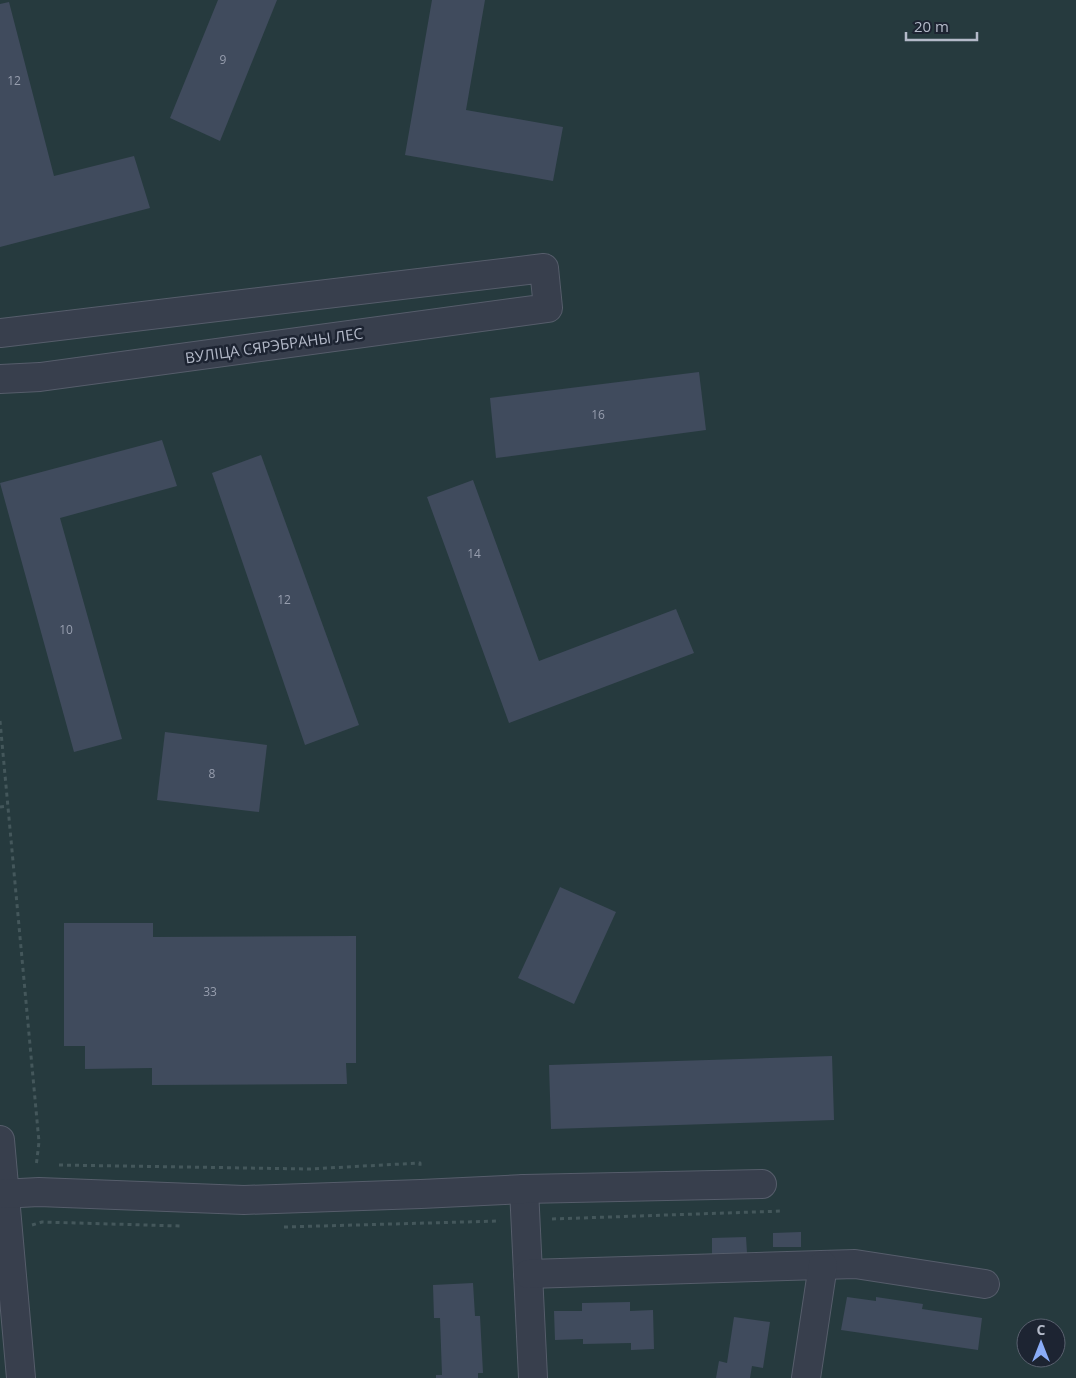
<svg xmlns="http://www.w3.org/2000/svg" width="1076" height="1378" font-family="'Open Sans',sans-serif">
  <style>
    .green { fill: #263a3e; fill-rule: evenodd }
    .building { fill: #404b5d }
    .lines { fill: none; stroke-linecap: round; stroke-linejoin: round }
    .minor-casing { stroke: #565d6b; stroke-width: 30 }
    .path { stroke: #44575b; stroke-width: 3; stroke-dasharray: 4 4; stroke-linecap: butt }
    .minor { stroke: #383f4d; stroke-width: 28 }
    .labels { text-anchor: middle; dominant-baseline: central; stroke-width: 5; stroke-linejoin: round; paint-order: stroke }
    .number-label { font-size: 12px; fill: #979eae }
    .street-label { font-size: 15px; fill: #b4bac9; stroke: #1d2432 }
  </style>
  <rect width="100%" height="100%" fill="#242d3d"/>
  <path class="green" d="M 0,0 L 1076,0 L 1076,1378 L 0,1378 ZM 1026,1328 L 1056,1328 L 1056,1358 L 1026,1358 Z"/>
  <g class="building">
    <polygon points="218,0 277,0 220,141 170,118"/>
    <polygon points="432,0 485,0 466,110 563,127 553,181 405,155"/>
    <polygon points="9,2 54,176 134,156 150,208 0,247 0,4"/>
    <polygon points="699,372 706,430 496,458 490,398"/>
    <polygon points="162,440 177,486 60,518 122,739 74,752 0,483"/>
    <polygon points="261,455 359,725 305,745 212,473"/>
    <polygon points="473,480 539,661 676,609 694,653 509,723 427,497"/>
    <polygon points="165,732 267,745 259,812 157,800"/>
    <polygon points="560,887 616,912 574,1004 518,978"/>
    <polygon points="64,923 153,923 153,937 356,936 356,1063 346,1063 347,1084 152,1085 152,1068 85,1069 85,1046 64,1046"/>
    <polygon points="832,1056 834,1120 551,1129 549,1065"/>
    <polygon points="801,1232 801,1247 773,1247 773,1233"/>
    <polygon points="746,1237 747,1253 712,1254 712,1238"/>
    <polygon points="473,1283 475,1316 480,1316 483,1373 478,1373 478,1378 436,1378 436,1375 442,1375 440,1318 434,1318 433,1285"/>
    <polygon points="847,1297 876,1301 876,1297 923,1304 922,1309 982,1318 978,1350 841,1330"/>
    <polygon points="630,1302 630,1311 653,1310 654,1349 631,1350 631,1343 583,1344 583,1339 555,1340 554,1311 582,1311 582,1303"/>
    <polygon points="734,1317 770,1322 763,1368 752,1366 750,1378 716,1378 719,1361 727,1363"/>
  </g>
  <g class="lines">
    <defs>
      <g id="minor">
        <polyline points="0,333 544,268 548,308 40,377 0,379"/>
        <polyline points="0,1140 21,1378"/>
        <polyline points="524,1189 533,1378"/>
        <polyline points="0,1194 39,1192 244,1200 421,1194 524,1189 762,1184"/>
        <polyline points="528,1274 855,1264 985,1284"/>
        <polyline points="806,1378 823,1265"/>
      </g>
    </defs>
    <use href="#minor" class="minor-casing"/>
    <g class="path">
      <polyline points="0,721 39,1142 36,1167"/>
      <polyline points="0,807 8,806"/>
      <polyline points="59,1165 309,1169 420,1163 420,1168"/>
      <polyline points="552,1219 783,1211"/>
      <polyline points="32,1225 42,1222 180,1226"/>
      <polyline points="284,1227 500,1221"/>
    </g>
    <use href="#minor" class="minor"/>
  </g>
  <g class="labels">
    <g class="number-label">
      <text x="223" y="59">9</text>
      <text x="14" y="80">12</text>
      <text x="598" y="414">16</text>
      <text x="474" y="553">14</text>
      <text x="284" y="599">12</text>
      <text x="66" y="629">10</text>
      <text x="212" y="773">8</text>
      <text x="210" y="991">33</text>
    </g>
    <g class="street-label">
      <text transform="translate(274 345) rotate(-8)">ВУЛІЦА СЯРЭБРАНЫ ЛЕС</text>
    </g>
  </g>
  <g transform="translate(1041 1343)"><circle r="24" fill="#1d2432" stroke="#59606e"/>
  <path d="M0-4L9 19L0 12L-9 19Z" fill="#8aacf7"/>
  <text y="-8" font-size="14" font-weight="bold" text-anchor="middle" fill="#b4bac9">С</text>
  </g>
  <path d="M906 32v8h71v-8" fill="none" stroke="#b4bac9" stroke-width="2.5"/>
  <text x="914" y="32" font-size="15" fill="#b4bac9" stroke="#1d2432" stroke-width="4" paint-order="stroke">20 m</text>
</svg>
